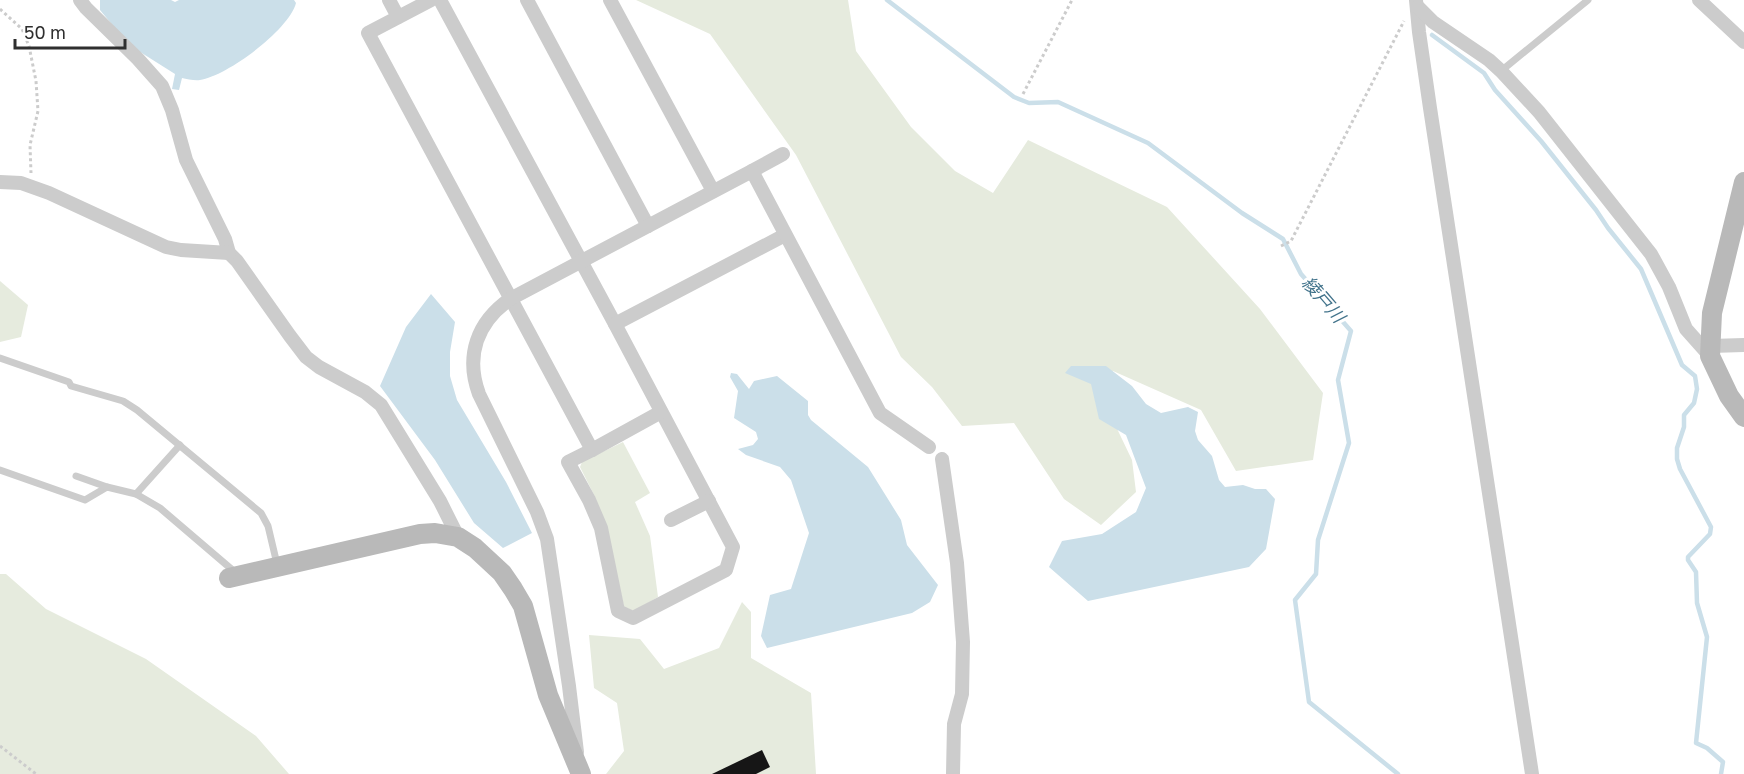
<svg xmlns="http://www.w3.org/2000/svg" width="1744" height="774" font-family="'Golos Text','Noto Sans JP',sans-serif">
  <style>
    .green { fill: #e6ebde }
    .water { fill: #cbdfe9 }
    .lines { fill: none; stroke-linecap: round; stroke-linejoin: round }
    .stream { stroke: #cbdfe9; stroke-width: 4.5 }
    .building { fill: #161616 }
    .path { stroke: #ccc; stroke-width: 3; stroke-dasharray: 3 3; stroke-linecap: butt }
    .lane { stroke: #ccc; stroke-width: 7 }
    .street { stroke: #ccc; stroke-width: 14 }
    .secondary { stroke: #b9b9b9; stroke-width: 20 }
    .labels { text-anchor: middle; dominant-baseline: central; stroke-width: 6; stroke-linejoin: round; paint-order: stroke }
    .water-label { font-size: 18px; font-style: italic; fill: #42738b; stroke: #fff }
  </style>
  <rect width="100%" height="100%" fill="#fff"/>
  <g class="green">
    <polygon points="636,0 848,0 856,51 911,127 955,171 993,193 1028,140 1167,207 1260,309 1323,393 1313,460 1236,471 1201,410 1113,371 1098,389 1132,460 1136,492 1101,525 1064,499 1014,423 962,426 932,387 901,357 796,155 710,34"/>
    <polygon points="0,281 28,305 21,337 0,342"/>
    <polygon points="623,442 650,493 635,502 650,536 658,597 634,611 624,607 605,523 594,495 580,467 582,462"/>
    <polygon points="0,574 6,574 46,609 146,659 256,736 289,774 0,774"/>
    <polygon points="742,602 751,612 751,658 811,693 816,774 606,774 624,751 617,703 594,688 589,635 640,639 664,669 719,648"/>
  </g>
  <g class="water">
    <path d="M 100,0 L 171,0 L 175,2 L 179,0 L 294,0 L 296,3 C 289,30 227,76 200,80 C 195,81 187,79 182,78 L 179,90 L 172,89 L 175,74 L 137,50 L 115,28 L 100,10 Z"/>
    <polygon points="431,294 455,322 450,352 450,376 457,400 506,482 532,533 503,548 474,523 435,460 380,386 406,327"/>
    <polygon points="1071,366 1106,366 1132,386 1146,404 1161,413 1188,407 1198,412 1195,431 1198,440 1212,456 1219,480 1225,487 1243,485 1255,489 1266,489 1275,499 1266,549 1249,567 1088,601 1049,567 1062,541 1102,534 1136,512 1146,488 1126,435 1099,419 1091,384 1065,373"/>
    <polygon points="731,373 737,374 749,389 754,381 777,376 808,401 808,415 811,420 868,467 901,520 907,545 938,585 930,602 912,613 767,648 761,636 770,595 791,589 809,533 791,480 780,467 746,455 738,449 753,445 758,439 756,432 734,418 738,391 730,377"/>
  </g>
  <g class="lines">
    <g class="stream">
      <polyline points="887,0 1014,97 1029,103 1058,102 1148,143 1242,213 1283,239 1301,274 1351,331 1338,380 1349,443 1318,540 1316,574 1295,600 1309,702 1398,774"/>
      <polyline points="1432,35 1484,73 1495,90 1541,141 1596,210 1608,228 1641,269 1682,365 1695,376 1697,389 1694,403 1684,415 1684,427 1677,448 1677,459 1680,469 1711,527 1710,534 1688,557 1688,560 1696,572 1697,603 1707,637 1696,743 1707,748 1723,762 1721,774"/>
    </g>
  </g>
  <polygon class="building" points="762,750 770,767 756,774 712,774"/>
  <g class="lines">
    <g class="path">
      <polyline points="0,9 22,29 29,46 36,81 38,111 30,145 31,173"/>
      <polyline points="1023,94 1072,0"/>
      <polyline points="1281,246 1291,241 1404,21"/>
      <polyline points="0,746 36,774"/>
    </g>
    <g class="lane">
      <polyline points="1501,71 1588,0"/>
      <polyline points="0,358 69,382 71,386 123,401 137,410 261,513 268,526 277,564"/>
      <polyline points="0,470 85,500 107,487 136,494 160,508 236,573"/>
      <polyline points="76,476 107,487"/>
      <polyline points="136,494 180,445"/>
    </g>
    <g class="street">
      <polyline points="80,0 86,8 138,59 162,86 172,110 186,160 225,239 229,253 237,261 290,336 306,357 319,367 365,392 381,405 440,501 458,537"/>
      <polyline points="389,0 398,17"/>
      <polyline points="431,0 368,33 592,450 568,462 589,500 601,528 618,611 633,618 726,570 733,547 615,324 440,0"/>
      <polyline points="527,0 648,226"/>
      <polyline points="610,0 713,191"/>
      <polyline points="1416,0 1419,32 1430,108 1532,774"/>
      <polyline points="1699,0 1744,42"/>
      <polyline points="1418,7 1433,22 1489,60 1501,71 1539,112 1651,254 1669,287 1686,329 1710,356"/>
      <polyline points="752,171 783,154"/>
      <polyline points="0,182 21,183 49,193 166,247 181,250 229,253"/>
      <polyline points="615,324 785,235"/>
      <polyline points="1711,346 1744,345"/>
      <polyline points="592,450 661,412"/>
      <polyline points="942,459 957,563 963,642 962,694 954,724 953,774"/>
      <polyline points="671,520 709,501"/>
      <path d="M 577,752 L 569,686 L 547,539 L 537,512 L 479,394 C 465,356 477,322 510,299 L 752,171 L 880,413 L 929,447"/>
    </g>
    <g class="secondary">
      <polyline points="1744,182 1712,313 1710,356 1729,396 1744,417"/>
      <polyline points="229,578 420,534 435,533 458,537 475,548 488,560 502,573 513,589 523,606 548,695 581,774"/>
    </g>
  </g>
  <g class="labels">
    <g class="water-label">
      <text transform="translate(1324 299) rotate(49)">綾戸川</text>
    </g>
  </g>
  <path d="M15 39v9h110v-9" fill="none" stroke="#2f2f2f" stroke-width="3"/>
  <text x="24" y="39" font-size="18" fill="#2f2f2f" stroke="#ffffff" stroke-width="4.5" paint-order="stroke">50 m</text>
</svg>
